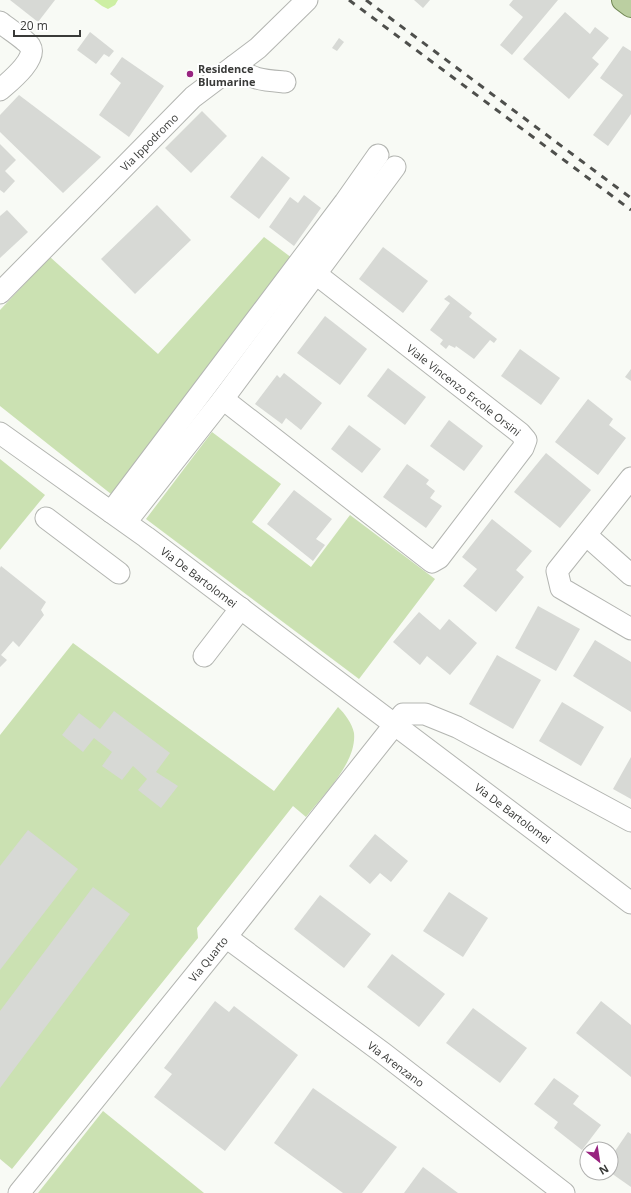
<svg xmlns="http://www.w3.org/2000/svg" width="631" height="1193" font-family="'Open Sans',sans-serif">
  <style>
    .green { fill: #cbe1b2 }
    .water { fill: #cdefa3 }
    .building { fill: #d7d9d5 }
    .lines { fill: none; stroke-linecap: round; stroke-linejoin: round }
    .minor-casing { stroke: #b3b5b1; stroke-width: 23 }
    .major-casing { stroke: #708654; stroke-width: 24 }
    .minor { stroke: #fff; stroke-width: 21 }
    .major { stroke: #bbcfa1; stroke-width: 22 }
    .rail { stroke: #4e4f4c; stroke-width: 3; stroke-dasharray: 7 7; stroke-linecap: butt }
    .poi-dot { fill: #982480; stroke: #fff; stroke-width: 1.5 }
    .labels { text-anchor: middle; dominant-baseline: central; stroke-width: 4; stroke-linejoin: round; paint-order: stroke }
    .poi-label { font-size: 11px; font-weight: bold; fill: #393a38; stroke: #fff; text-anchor: start }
    .street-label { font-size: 11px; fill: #393a38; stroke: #fff }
  </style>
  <rect width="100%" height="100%" fill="#f8faf5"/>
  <g class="green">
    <polygon points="264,237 292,258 111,494 0,406 0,310 50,257 158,354"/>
    <polygon points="212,432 281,484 252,522 311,567 350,515 435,579 359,679 146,519"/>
    <polygon points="0,459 45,495 0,550"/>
    <path d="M 73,643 L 274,791 L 338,707 C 345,714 352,723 354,733 C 357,763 323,795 306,817 L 293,806 L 197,928 L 198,938 L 12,1169 L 0,1159 L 0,735 Z"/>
    <polygon points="103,1111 204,1193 38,1193"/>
  </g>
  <polygon class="water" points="94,0 118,0 115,5 108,9 102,6"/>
  <g class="building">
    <polygon points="10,0 55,0 38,22"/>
    <polygon points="414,0 430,0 423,8"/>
    <polygon points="513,0 558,0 512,55 500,45 523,17 509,5"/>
    <polygon points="565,12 590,34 595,27 609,38 592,58 599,64 569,99 523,59"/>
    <polygon points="90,32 114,51 109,57 104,54 96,64 77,50"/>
    <polygon points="339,38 344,42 337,51 332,48"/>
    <polygon points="623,46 631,51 631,114 608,146 593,135 623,95 600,78"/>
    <polygon points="122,57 164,86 129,137 99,115 121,83 110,74"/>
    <polygon points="19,95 101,157 63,193 0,132 0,115"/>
    <polygon points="202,111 227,136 191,173 165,148"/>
    <polygon points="0,144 16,160 5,171 15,181 4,193 0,190"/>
    <polygon points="262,156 290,178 259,219 230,197"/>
    <polygon points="304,195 321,208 294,246 269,227 290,197 298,203"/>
    <polygon points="157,205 191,240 135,294 101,259"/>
    <polygon points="7,210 28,232 0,258 0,216"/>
    <polygon points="383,247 428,281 403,313 359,279"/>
    <polygon points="449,295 472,313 469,317 497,339 494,343 490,340 474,359 456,346 455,348 449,345 446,349 440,344 443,340 430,330 450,303 444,299"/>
    <polygon points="325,316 367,349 340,385 297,353"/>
    <polygon points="520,349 560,378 541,405 501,376"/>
    <polygon points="388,368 426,397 405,425 367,396"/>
    <polygon points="631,369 631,381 625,377"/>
    <polygon points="284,373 322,403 301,430 286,418 282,424 255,404 277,375 280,378"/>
    <polygon points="588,399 613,419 609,425 626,438 598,475 555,442"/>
    <polygon points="449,420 483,446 464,471 430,446"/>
    <polygon points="349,425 381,449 362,473 331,449"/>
    <polygon points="546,453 591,490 560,528 514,492"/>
    <polygon points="407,464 429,480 426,484 435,491 430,498 442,506 426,528 383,497"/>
    <polygon points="294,490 332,519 316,539 325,545 313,561 267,524"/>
    <polygon points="492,519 532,551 516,570 524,577 496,612 463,586 477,569 462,557"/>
    <polygon points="1,566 46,602 41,610 44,615 19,647 13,641 1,655 7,660 0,667 0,568"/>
    <polygon points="538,606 580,629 556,671 515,648"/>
    <polygon points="419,612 440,630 449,619 477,643 450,675 427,656 420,665 393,642"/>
    <polygon points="595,640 631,662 631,712 573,676"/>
    <polygon points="497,655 541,680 513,729 469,704"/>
    <polygon points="562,702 604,727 581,766 539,741"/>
    <polygon points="114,711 170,753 156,772 178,786 161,808 138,790 147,779 133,766 122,780 102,766 112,752 94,738 83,752 62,735 79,713 100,729"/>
    <polygon points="631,757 631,799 613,789"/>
    <polygon points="28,830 78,869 0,970 0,866"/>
    <polygon points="375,834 408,861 391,882 380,873 370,884 349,866"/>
    <polygon points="93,887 130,914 0,1088 0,1011"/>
    <polygon points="449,892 488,918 463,957 423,931"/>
    <polygon points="320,895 371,934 344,968 294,929"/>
    <polygon points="392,954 445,994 419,1027 367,987"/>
    <polygon points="215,1001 229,1012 234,1006 298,1055 225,1151 154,1097 172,1074 164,1068"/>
    <polygon points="601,1001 631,1025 631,1077 576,1033"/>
    <polygon points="473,1008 527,1048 500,1083 446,1043"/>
    <polygon points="554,1078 579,1096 573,1104 601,1125 582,1150 554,1128 558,1122 534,1104"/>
    <polygon points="313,1088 397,1147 362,1193 343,1193 274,1143"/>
    <polygon points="628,1132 631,1134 631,1187 611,1173 611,1157"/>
    <polygon points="423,1167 458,1193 404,1193"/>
  </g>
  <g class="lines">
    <defs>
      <g id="minor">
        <path d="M 0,22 C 7,28 25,39 30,46 C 38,59 9,82 0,90"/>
        <path d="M 234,66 C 254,80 261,80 285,82"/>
        <polyline points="0,293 193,97 258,48 307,0"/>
        <polyline points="223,399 432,562 439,558 523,448 526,440 520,433 316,274"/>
        <polyline points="0,433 146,537 631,903"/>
        <polyline points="631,478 557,571 561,588 631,629"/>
        <polyline points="111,512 345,202 378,155"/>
        <polyline points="46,518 119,573"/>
        <polyline points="126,522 223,399 395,167"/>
        <polyline points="586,535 631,575"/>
        <polyline points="204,656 241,608"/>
        <polyline points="226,937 383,1053 564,1193"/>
        <polyline points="19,1193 226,937 403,714 425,714 457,727 631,821"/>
      </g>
      <polyline id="major" points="623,0 631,6"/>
    </defs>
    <use href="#minor" class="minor-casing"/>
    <use href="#major" class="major-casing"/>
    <use href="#minor" class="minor"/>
    <use href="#major" class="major"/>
    <g class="rail">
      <polyline points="349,0 631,210"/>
      <polyline points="366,0 631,198"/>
    </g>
  </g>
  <circle class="poi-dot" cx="190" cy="74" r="4"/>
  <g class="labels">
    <g class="poi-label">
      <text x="198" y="68">Residence<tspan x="198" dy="13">Blumarine</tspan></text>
    </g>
    <g class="street-label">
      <text transform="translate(149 142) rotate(-45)">Via Ippodromo</text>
      <text transform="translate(464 390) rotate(38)">Viale Vincenzo Ercole Orsini</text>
      <text transform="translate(199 577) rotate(37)">Via De Bartolomei</text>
      <text transform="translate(513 813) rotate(37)">Via De Bartolomei</text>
      <text transform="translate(208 959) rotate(-51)">Via Quarto</text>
      <text transform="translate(396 1064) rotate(37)">Via Arenzano</text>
    </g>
  </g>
  <g transform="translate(599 1161) rotate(150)"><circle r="19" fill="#ffffff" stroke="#b0b0af"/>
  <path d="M0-3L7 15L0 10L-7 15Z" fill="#982480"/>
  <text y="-6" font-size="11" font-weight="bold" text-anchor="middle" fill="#393a38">N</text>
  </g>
  <path d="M14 30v6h66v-6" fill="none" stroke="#393a38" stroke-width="2"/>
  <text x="20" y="30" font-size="12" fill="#393a38" stroke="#ffffff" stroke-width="3" paint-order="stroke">20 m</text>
</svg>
